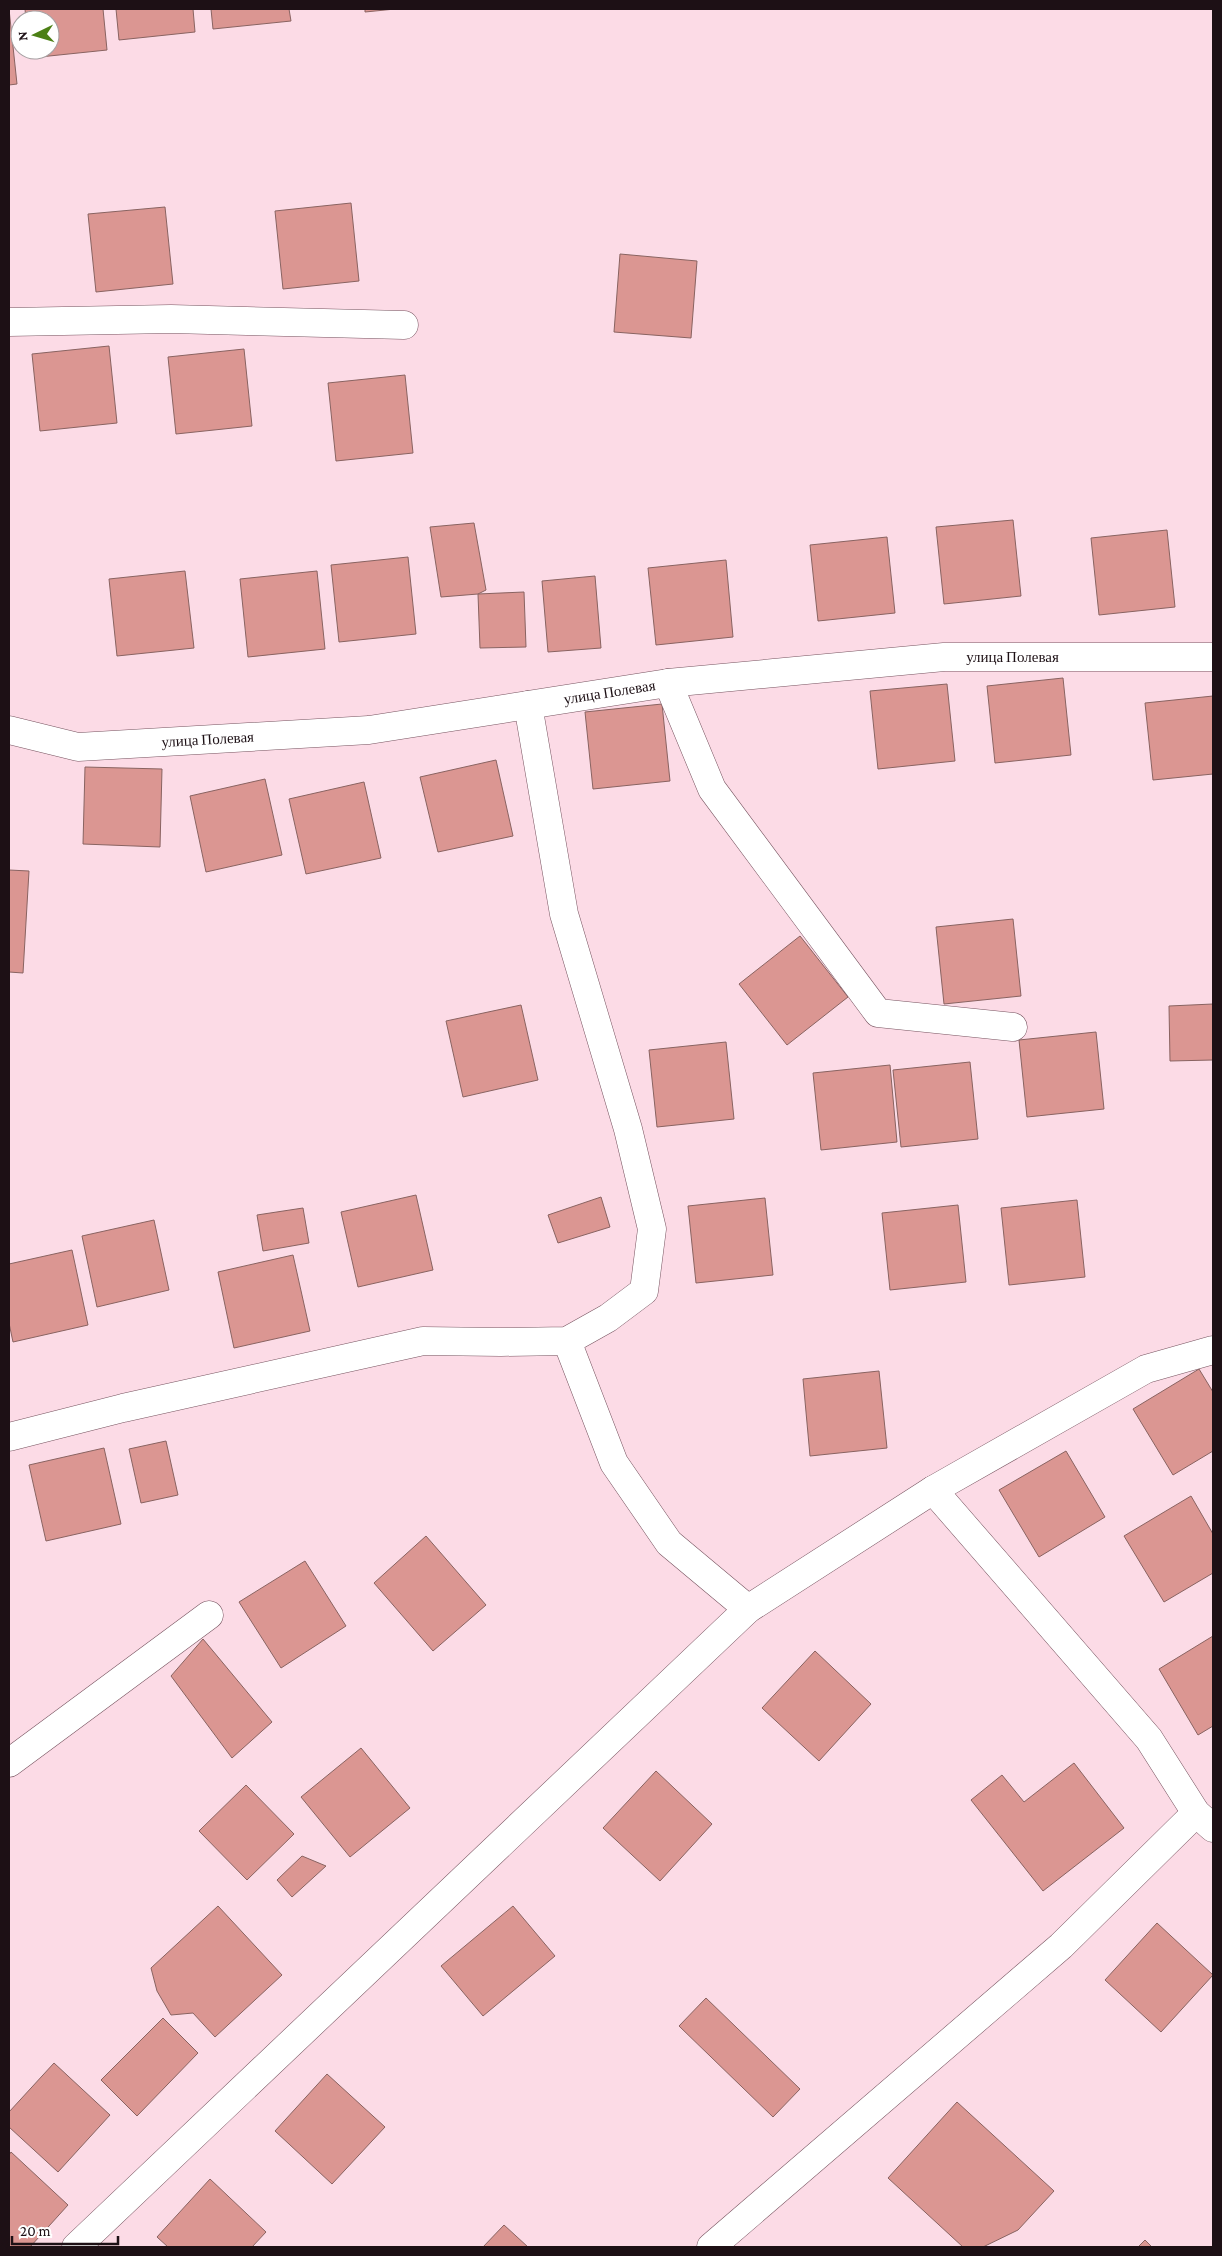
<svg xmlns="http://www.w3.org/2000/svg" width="1222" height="2256" font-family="'Crimson Pro',serif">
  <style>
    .building { fill: #db9692; stroke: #896361 }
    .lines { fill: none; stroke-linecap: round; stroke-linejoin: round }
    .minor-casing { stroke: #775460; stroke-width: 29 }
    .minor { stroke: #fff; stroke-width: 28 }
    .labels { text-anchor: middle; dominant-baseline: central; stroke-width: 4.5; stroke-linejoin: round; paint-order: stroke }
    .street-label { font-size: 15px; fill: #1d1015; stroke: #fff }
  </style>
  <rect width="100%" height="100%" fill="#fcdbe6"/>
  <g class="building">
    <polygon points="9,9 17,84 9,85"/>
    <polygon points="25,9 103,9 107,50 30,58 29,50 50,50 50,20 26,20"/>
    <polygon points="116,9 193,9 195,32 119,40"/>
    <polygon points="211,9 289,9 291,21 213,29"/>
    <polygon points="365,9 395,9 365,12"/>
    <polygon points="351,203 359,281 283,289 275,211"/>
    <polygon points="165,207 173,284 96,292 88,214"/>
    <polygon points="620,254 697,261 691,338 614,332"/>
    <polygon points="109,346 117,423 40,431 32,354"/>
    <polygon points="244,349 252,426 176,434 168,357"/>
    <polygon points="405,375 413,453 336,461 328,383"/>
    <polygon points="1013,520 1021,596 944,604 936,527"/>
    <polygon points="474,523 486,590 478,594 441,597 430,527"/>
    <polygon points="1167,530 1175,607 1099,615 1091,538"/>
    <polygon points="887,537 895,613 818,621 810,545"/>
    <polygon points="408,557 416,634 339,642 331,565"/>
    <polygon points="726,560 733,637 656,645 648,568"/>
    <polygon points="185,571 194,648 117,656 109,579"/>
    <polygon points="317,571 325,649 248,657 240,579"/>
    <polygon points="595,576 601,648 548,652 542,581"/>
    <polygon points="524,592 526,647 480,648 478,594"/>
    <polygon points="1063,678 1071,755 995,763 987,686"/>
    <polygon points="947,684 955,761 878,769 870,691"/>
    <polygon points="1213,696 1213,774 1153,780 1145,703"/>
    <polygon points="662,704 670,781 593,789 585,712"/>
    <polygon points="496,760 513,836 438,852 420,777"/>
    <polygon points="85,767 162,769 160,847 83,844"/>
    <polygon points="265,779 282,855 206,872 190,796"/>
    <polygon points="364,782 381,858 306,874 289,799"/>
    <polygon points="9,870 29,871 23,973 9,972"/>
    <polygon points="1013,919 1021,996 944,1004 936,927"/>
    <polygon points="800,936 848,997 787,1045 739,984"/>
    <polygon points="1213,1004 1213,1060 1170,1061 1169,1006"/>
    <polygon points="521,1005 538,1080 463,1097 446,1021"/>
    <polygon points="1096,1032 1104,1109 1027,1117 1019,1040"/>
    <polygon points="726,1042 734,1119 657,1127 649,1050"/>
    <polygon points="970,1062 978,1139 901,1147 893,1070"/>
    <polygon points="890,1065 897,1142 821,1150 813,1073"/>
    <polygon points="416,1195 433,1270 358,1287 341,1212"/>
    <polygon points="601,1197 610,1227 558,1243 548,1215"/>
    <polygon points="765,1198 773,1275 696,1283 688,1206"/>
    <polygon points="1077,1200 1085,1277 1009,1285 1001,1208"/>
    <polygon points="958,1205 966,1282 890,1290 882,1213"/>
    <polygon points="303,1208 309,1243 263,1251 257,1215"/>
    <polygon points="154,1220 169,1290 97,1307 82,1236"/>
    <polygon points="72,1250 88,1325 13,1342 9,1323 9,1264"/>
    <polygon points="293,1255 310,1331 234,1348 218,1272"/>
    <polygon points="1199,1369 1213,1392 1213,1451 1173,1475 1133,1409"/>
    <polygon points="879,1371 887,1448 810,1456 803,1379"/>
    <polygon points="166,1441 178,1495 141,1503 129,1449"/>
    <polygon points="104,1448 121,1524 46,1541 29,1465"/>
    <polygon points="1066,1451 1105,1517 1039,1557 999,1490"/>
    <polygon points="1191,1496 1213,1534 1213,1573 1164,1602 1124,1536"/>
    <polygon points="426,1536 486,1605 433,1651 374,1583"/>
    <polygon points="305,1561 346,1626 281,1668 239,1602"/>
    <polygon points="1213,1636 1213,1726 1198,1735 1159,1669"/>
    <polygon points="203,1639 272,1722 232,1758 171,1676"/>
    <polygon points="815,1651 871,1704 819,1761 762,1708"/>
    <polygon points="361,1748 410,1808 350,1857 301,1797"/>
    <polygon points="1074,1763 1124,1828 1043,1891 971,1800 1002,1775 1024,1802"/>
    <polygon points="656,1771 712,1824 660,1881 603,1828"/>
    <polygon points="246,1785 294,1834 247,1880 199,1831"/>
    <polygon points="302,1856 326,1866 292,1897 277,1880"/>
    <polygon points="218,1906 282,1975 215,2037 193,2013 171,2015 157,1991 151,1968"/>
    <polygon points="513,1906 555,1956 483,2016 441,1966"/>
    <polygon points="1157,1923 1213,1975 1161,2032 1105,1980"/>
    <polygon points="706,1998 800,2089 773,2117 679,2026"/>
    <polygon points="163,2018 198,2053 137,2116 101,2080"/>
    <polygon points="54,2063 110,2115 58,2172 9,2127 9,2112"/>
    <polygon points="327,2074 385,2127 332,2184 275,2131"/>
    <polygon points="957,2102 1054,2191 1018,2230 983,2247 963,2247 888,2178"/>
    <polygon points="11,2152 68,2205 30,2247 9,2247 9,2155"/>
    <polygon points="210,2179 266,2232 252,2247 168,2247 157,2237"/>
    <polygon points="504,2225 528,2247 483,2247"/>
    <polygon points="1145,2240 1152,2247 1138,2247"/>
  </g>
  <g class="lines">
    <defs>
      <g id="minor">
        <polyline points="9,322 171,319 404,325"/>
        <polyline points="668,683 712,789 878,1013 1013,1027"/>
        <path id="s1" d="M 9,730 L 78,747 L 369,730 L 668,683 L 944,657 L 1213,657"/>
        <polyline points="567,1341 614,1463 669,1543 748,1609"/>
        <polyline points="9,1437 123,1408 423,1341 501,1342 567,1341 608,1318 644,1291 652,1229 628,1129 564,914 528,705"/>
        <polyline points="933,1490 1149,1739 1196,1813 1213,1828"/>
        <polyline points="9,1763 209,1615"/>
        <polyline points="76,2247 748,1609 933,1490 1146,1369 1213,1350"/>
        <polyline points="711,2247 1061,1946 1196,1813"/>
      </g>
    </defs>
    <use href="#minor" class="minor-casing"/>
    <use href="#minor" class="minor"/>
  </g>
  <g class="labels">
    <g class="street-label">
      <text stroke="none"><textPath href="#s1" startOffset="1011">улица Полевая</textPath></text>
      <text stroke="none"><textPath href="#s1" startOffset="606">улица Полевая</textPath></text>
      <text stroke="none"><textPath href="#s1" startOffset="201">улица Полевая</textPath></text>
    </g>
  </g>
  <rect width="1222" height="2256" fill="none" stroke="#1d1015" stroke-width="20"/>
  <g transform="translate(35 35) rotate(265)"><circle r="24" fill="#ffffff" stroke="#a59fa1"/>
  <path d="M0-4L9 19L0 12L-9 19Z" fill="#4c8015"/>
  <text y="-8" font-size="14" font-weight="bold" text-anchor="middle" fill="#1d1015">N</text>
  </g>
  <path d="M12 2236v8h106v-8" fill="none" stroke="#1d1015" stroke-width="2.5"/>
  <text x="20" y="2236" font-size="15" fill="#1d1015" stroke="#ffffff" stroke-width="4" paint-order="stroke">20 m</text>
</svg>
